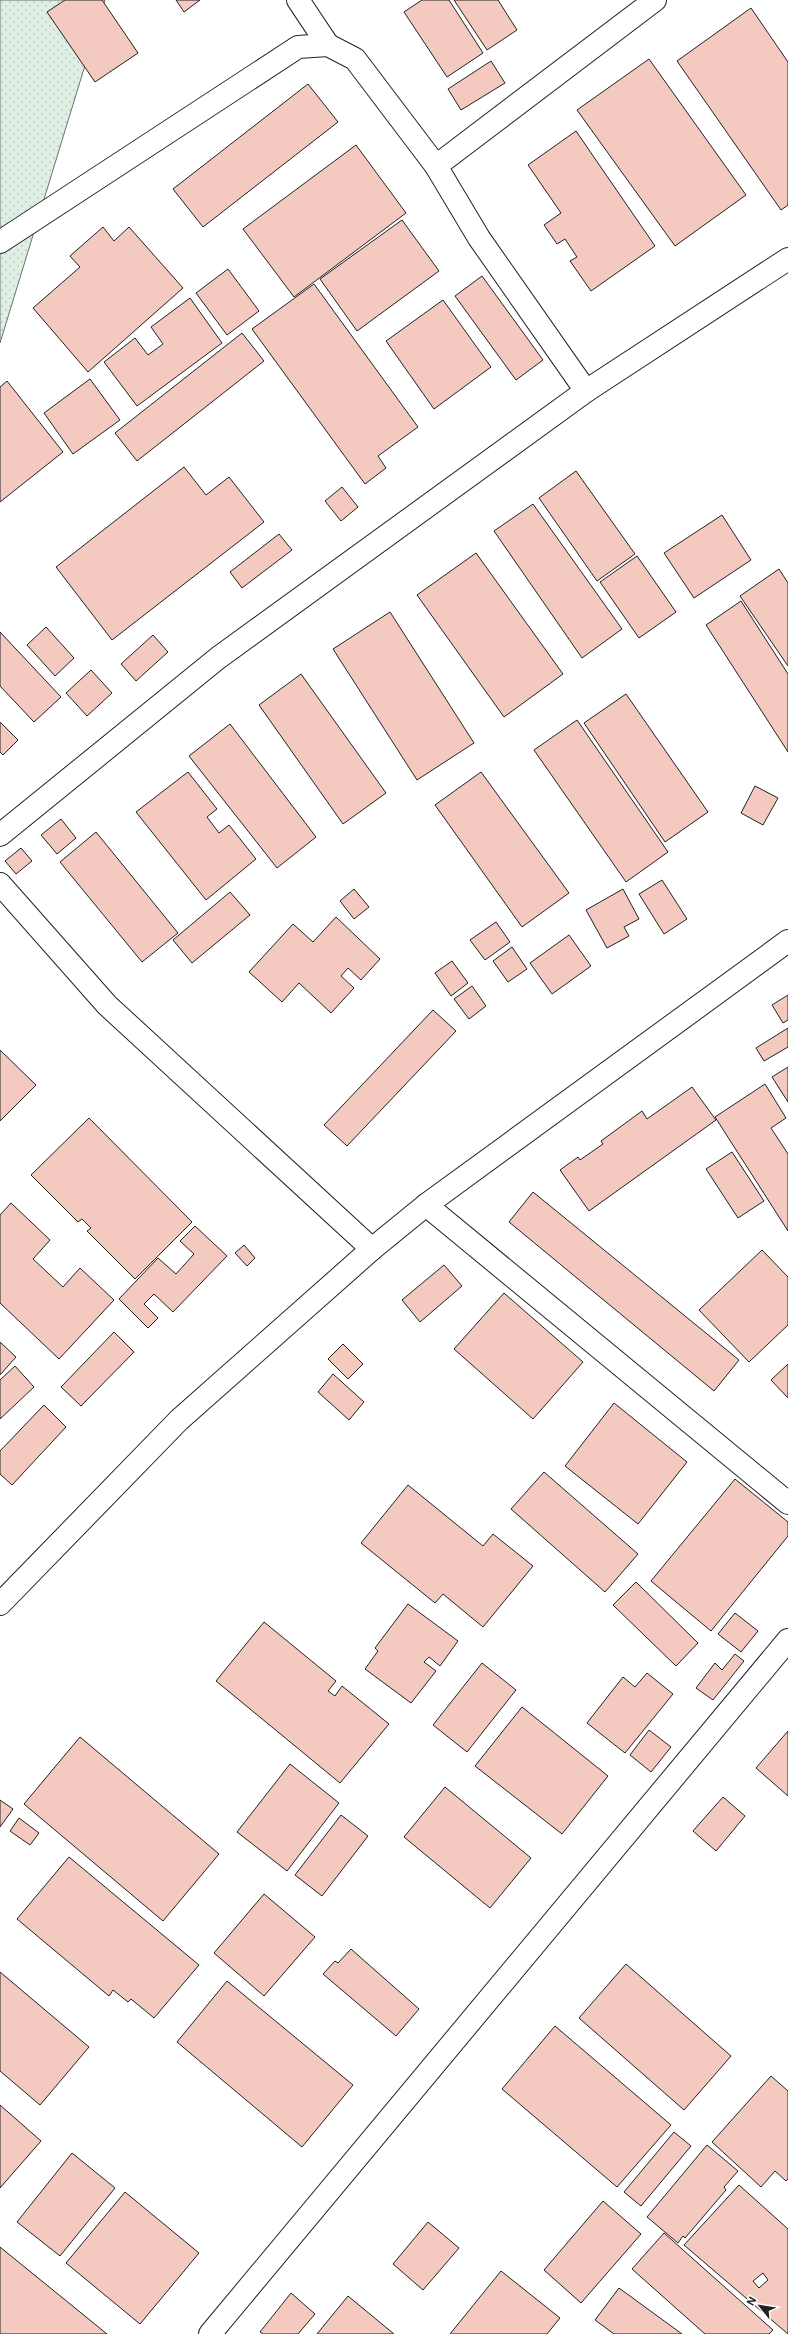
<svg xmlns="http://www.w3.org/2000/svg" width="788" height="2334" font-family="'DM Sans',sans-serif">
  <style>
    .grass { fill: url(#grass-dots); stroke: #6f6f6f }
    .building { fill: #f3c9c0; stroke: #222; fill-rule: evenodd }
    .lines { fill: none; stroke-linecap: round; stroke-linejoin: round }
    .street-casing { stroke: #222; stroke-width: 24 }
    .street { stroke: #fff; stroke-width: 22 }
  </style>
  <defs>
    <pattern id="grass-dots" width="8" height="8" patternUnits="userSpaceOnUse"><rect width="8" height="8" fill="#e0efe3"/><path d="M2 2h.1M6 6h.1" fill="none" stroke="#c0cdc2" stroke-width="1.8" stroke-linecap="round"/></pattern>
  </defs>
  <rect width="100%" height="100%" fill="#fff"/>
  <polygon class="grass" points="0,0 105,0 0,343"/>
  <g class="building">
    <polygon points="65,0 102,0 138,53 95,82 47,12"/>
    <polygon points="176,0 200,0 184,12"/>
    <polygon points="422,0 449,0 483,53 447,77 404,12"/>
    <polygon points="454,0 498,0 517,30 487,50"/>
    <polygon points="751,8 788,62 788,205 781,210 677,61"/>
    <polygon points="649,59 746,195 675,246 577,110"/>
    <polygon points="491,61 505,83 461,110 448,89"/>
    <polygon points="308,84 338,122 203,227 173,189"/>
    <polygon points="576,131 655,246 591,291 570,261 577,257 565,239 557,244 544,225 561,213 528,165"/>
    <polygon points="356,145 406,213 294,297 243,229"/>
    <polygon points="402,220 439,271 357,331 320,279"/>
    <polygon points="103,227 114,241 129,227 183,288 88,372 33,308 80,267 70,256"/>
    <polygon points="228,269 259,311 227,335 196,293"/>
    <polygon points="482,276 543,360 516,380 455,296"/>
    <polygon points="314,284 418,427 378,456 386,468 365,484 252,329"/>
    <polygon points="190,298 222,343 137,406 104,362 135,338 148,355 163,344 151,327"/>
    <polygon points="443,300 491,367 434,409 386,341"/>
    <polygon points="242,333 264,361 137,461 115,433"/>
    <polygon points="90,379 120,420 73,454 44,413"/>
    <polygon points="7,381 63,452 0,502 0,387"/>
    <polygon points="184,467 206,495 229,477 264,522 112,640 56,567"/>
    <polygon points="576,471 635,554 597,581 539,498"/>
    <polygon points="342,487 358,507 341,521 325,501"/>
    <polygon points="533,504 622,629 582,658 494,531"/>
    <polygon points="722,515 751,560 694,598 664,553"/>
    <polygon points="279,534 292,550 242,588 230,572"/>
    <polygon points="476,553 563,674 504,717 417,595"/>
    <polygon points="637,556 676,612 639,638 600,582"/>
    <polygon points="779,569 788,583 788,666 740,596"/>
    <polygon points="741,601 788,674 788,752 706,625"/>
    <polygon points="390,612 474,743 417,780 333,649"/>
    <polygon points="46,627 74,658 55,676 27,645"/>
    <polygon points="0,632 61,697 34,722 0,686"/>
    <polygon points="153,635 168,652 136,681 121,664"/>
    <polygon points="91,670 112,693 87,716 66,693"/>
    <polygon points="301,674 386,793 343,824 259,705"/>
    <polygon points="626,694 708,812 665,842 584,723"/>
    <polygon points="577,720 668,852 626,882 534,750"/>
    <polygon points="0,722 18,740 3,755 0,752"/>
    <polygon points="230,724 316,837 277,868 189,756"/>
    <polygon points="188,772 217,809 207,817 219,833 229,825 256,859 206,900 136,812"/>
    <polygon points="481,772 569,893 522,927 435,805"/>
    <polygon points="755,786 778,798 763,825 741,813"/>
    <polygon points="61,819 76,838 57,854 41,835"/>
    <polygon points="96,832 178,933 142,962 60,862"/>
    <polygon points="21,848 32,861 16,874 5,861"/>
    <polygon points="662,880 687,919 664,934 639,894"/>
    <polygon points="354,889 369,907 354,919 340,901"/>
    <polygon points="623,889 639,919 624,927 629,936 607,948 586,910"/>
    <polygon points="230,892 250,915 192,963 173,940"/>
    <polygon points="336,917 380,959 361,980 348,968 341,976 354,988 331,1013 299,983 282,1002 249,972 293,924 313,942"/>
    <polygon points="496,922 510,942 485,960 470,940"/>
    <polygon points="569,935 591,966 552,994 530,963"/>
    <polygon points="512,947 527,969 508,982 493,961"/>
    <polygon points="452,961 468,983 451,996 435,973"/>
    <polygon points="472,986 486,1006 469,1019 454,999"/>
    <polygon points="788,995 788,1020 783,1023 772,1005"/>
    <polygon points="433,1010 456,1031 347,1146 324,1125"/>
    <polygon points="788,1028 788,1047 764,1061 756,1048"/>
    <polygon points="0,1050 36,1085 0,1121"/>
    <polygon points="788,1067 788,1102 772,1077"/>
    <polygon points="765,1084 786,1118 771,1128 788,1154 788,1231 715,1117"/>
    <polygon points="692,1087 716,1120 589,1211 560,1170 578,1157 580,1160 603,1144 601,1141 642,1111 647,1119"/>
    <polygon points="89,1118 192,1222 135,1279 87,1231 91,1228 82,1219 78,1222 31,1175"/>
    <polygon points="732,1152 764,1201 738,1218 706,1169"/>
    <polygon points="533,1192 739,1360 714,1391 509,1222"/>
    <polygon points="11,1203 50,1240 33,1259 63,1287 80,1268 114,1300 59,1359 0,1303 0,1215"/>
    <polygon points="195,1226 227,1256 173,1312 154,1294 144,1304 158,1318 148,1328 119,1299 158,1258 176,1274 194,1254 180,1241"/>
    <polygon points="244,1245 255,1258 247,1266 235,1253"/>
    <polygon points="762,1250 788,1277 788,1325 749,1362 699,1310"/>
    <polygon points="444,1265 462,1286 420,1322 402,1300"/>
    <polygon points="504,1293 583,1362 533,1419 454,1349"/>
    <polygon points="114,1332 134,1352 81,1406 61,1387"/>
    <polygon points="0,1342 16,1357 0,1375"/>
    <polygon points="343,1344 363,1364 348,1379 328,1359"/>
    <polygon points="788,1364 788,1398 771,1380"/>
    <polygon points="15,1366 34,1387 0,1419 0,1380"/>
    <polygon points="333,1374 364,1402 349,1420 318,1392"/>
    <polygon points="614,1403 687,1462 638,1524 565,1466"/>
    <polygon points="44,1405 66,1427 12,1485 0,1474 0,1451"/>
    <polygon points="544,1472 638,1554 605,1592 511,1509"/>
    <polygon points="735,1479 788,1522 788,1536 711,1631 651,1581"/>
    <polygon points="408,1485 483,1546 493,1534 533,1566 483,1627 443,1594 435,1603 361,1543"/>
    <polygon points="636,1582 698,1643 676,1666 613,1605"/>
    <polygon points="408,1604 458,1641 440,1666 429,1657 424,1662 436,1671 411,1703 365,1669 378,1651 375,1648"/>
    <polygon points="735,1613 758,1631 741,1652 718,1634"/>
    <polygon points="264,1622 336,1681 328,1691 335,1696 342,1686 389,1724 340,1783 216,1681"/>
    <polygon points="735,1654 744,1661 713,1700 696,1688 715,1663 722,1670"/>
    <polygon points="482,1663 516,1690 467,1752 433,1725"/>
    <polygon points="647,1673 673,1694 625,1753 587,1723 623,1677 635,1687"/>
    <polygon points="522,1707 608,1776 562,1834 475,1766"/>
    <polygon points="649,1730 671,1747 651,1772 630,1755"/>
    <polygon points="788,1731 788,1796 756,1768"/>
    <polygon points="80,1737 219,1854 163,1921 24,1804"/>
    <polygon points="290,1764 339,1803 287,1871 237,1832"/>
    <polygon points="445,1787 531,1858 490,1908 404,1837"/>
    <polygon points="723,1797 745,1816 716,1851 693,1831"/>
    <polygon points="0,1800 13,1809 0,1827"/>
    <polygon points="341,1815 368,1836 322,1896 295,1875"/>
    <polygon points="19,1818 39,1833 30,1845 10,1831"/>
    <polygon points="69,1857 199,1965 154,2018 131,1999 128,2002 113,1990 109,1996 17,1919"/>
    <polygon points="264,1894 315,1937 264,1996 214,1953"/>
    <polygon points="351,1949 419,2009 396,2036 323,1974 335,1961 338,1963"/>
    <polygon points="626,1964 731,2056 684,2110 579,2018"/>
    <polygon points="0,1972 89,2047 40,2105 0,2071"/>
    <polygon points="227,1981 353,2085 302,2147 177,2042"/>
    <polygon points="555,2026 671,2125 617,2187 502,2089"/>
    <polygon points="771,2076 788,2091 788,2179 786,2181 775,2171 761,2187 712,2142"/>
    <polygon points="0,2105 41,2141 0,2188"/>
    <polygon points="674,2132 691,2146 641,2206 624,2192"/>
    <polygon points="707,2145 738,2171 724,2187 726,2190 685,2238 683,2236 678,2243 647,2217"/>
    <polygon points="72,2153 115,2188 60,2256 17,2222"/>
    <path d="M 739,2185 L 788,2229 L 788,2334 L 684,2245 ZM 763,2273 L 768,2280 L 759,2288 L 753,2281 Z"/>
    <polygon points="125,2192 199,2253 140,2324 66,2263"/>
    <polygon points="603,2201 641,2234 581,2303 544,2270"/>
    <polygon points="428,2222 459,2248 423,2290 393,2264"/>
    <polygon points="664,2233 773,2330 769,2334 705,2334 632,2269"/>
    <polygon points="0,2247 107,2334 0,2334"/>
    <polygon points="501,2271 560,2318 547,2334 450,2334"/>
    <polygon points="619,2288 682,2334 614,2334 595,2320"/>
    <polygon points="291,2293 315,2314 298,2334 263,2334 260,2332"/>
    <polygon points="348,2296 394,2334 317,2334"/>
  </g>
  <g class="lines">
    <defs>
      <g id="street">
        <polyline points="298,0 328,45"/>
        <polyline points="0,242 298,47 328,45 355,59 436,166"/>
        <polyline points="586,391 479,238 436,166 655,0"/>
        <polyline points="0,835 218,658 586,391 788,259"/>
        <polyline points="0,884 107,1005 372,1249"/>
        <polyline points="426,1205 788,1503"/>
        <polyline points="0,1604 179,1420 372,1249 426,1205 788,941"/>
        <polyline points="210,2334 788,1640"/>
      </g>
    </defs>
    <use href="#street" class="street-casing"/>
    <use href="#street" class="street"/>
  </g>
  <g transform="translate(760 2306) rotate(300)" stroke="#ffffff" stroke-width="3" paint-order="stroke">
  <path d="M0-3L7 15L0 10L-7 15Z" fill="#222222"/>
  <text y="-6" font-size="11" font-weight="bold" text-anchor="middle" fill="#222222">N</text>
  </g>
</svg>
